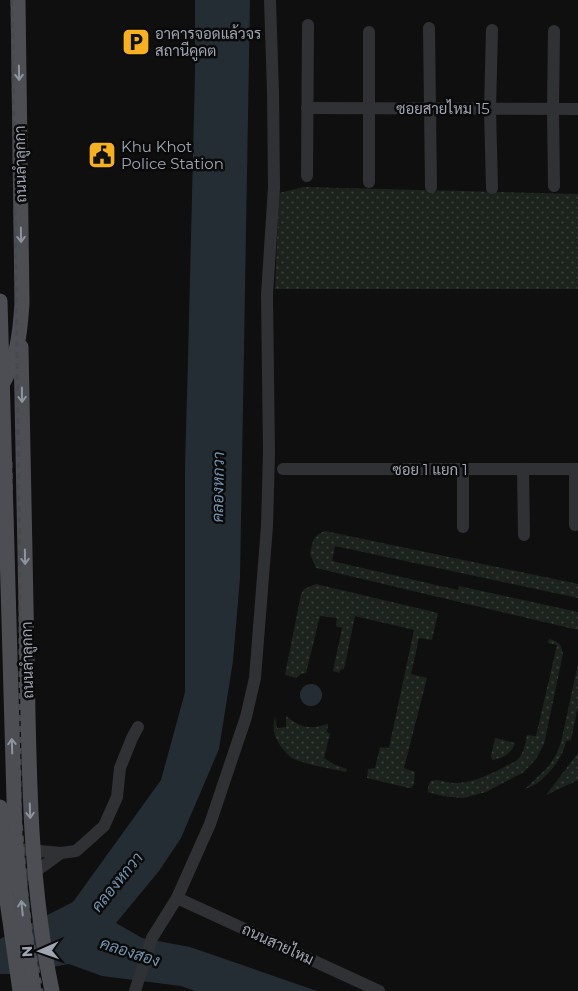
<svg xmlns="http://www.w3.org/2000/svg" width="578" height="991" font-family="Montserrat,Sarabun,sans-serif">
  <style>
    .green { fill: url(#green-dots) }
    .water { fill: #252d34 }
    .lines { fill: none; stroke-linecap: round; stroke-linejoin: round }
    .minor { stroke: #303135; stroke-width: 12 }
    .major { stroke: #4c4e54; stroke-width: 15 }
    .rail { stroke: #47494e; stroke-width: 3; stroke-dasharray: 6 5; stroke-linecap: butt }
    .major-bridge { stroke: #4c4e54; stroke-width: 15 }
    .oneway { stroke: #8e949f }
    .labels { text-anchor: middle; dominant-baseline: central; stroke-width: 5; stroke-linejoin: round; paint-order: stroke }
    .poi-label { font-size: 15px; fill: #9fa5b2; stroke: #0a0a0b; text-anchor: start }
    .street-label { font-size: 15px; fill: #9fa5b2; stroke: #0a0a0b }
    .water-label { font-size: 16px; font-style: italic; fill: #7493af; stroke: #0a0a0b }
  </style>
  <defs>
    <pattern id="green-dots" width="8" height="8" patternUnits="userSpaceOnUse" patternTransform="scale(1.25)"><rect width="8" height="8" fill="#1b231c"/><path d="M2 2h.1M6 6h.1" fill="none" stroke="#39403b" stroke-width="1.8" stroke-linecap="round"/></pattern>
  </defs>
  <rect width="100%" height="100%" fill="#0f0f10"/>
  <g class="green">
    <polygon points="304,187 578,194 578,289 275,289 279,193"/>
    <path d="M 325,531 L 578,584 L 578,598 L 335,546 L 332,561 L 458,590 L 459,586 L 578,612 L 578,630 L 316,568 L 310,554 C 313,542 312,536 325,531 Z"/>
    <polygon points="316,584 438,613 432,640 419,638 411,674 427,678 404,768 415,772 414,784 411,788 409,788 367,778 368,769 375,768 380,747 389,748 414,630 355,616 344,669 340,670 340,673 333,671 342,628 336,626 337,618 320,616 306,673 301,674 296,678 285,675 301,594 304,589"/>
    <path d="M 549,639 C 559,642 561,643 563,654 L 544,744 L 536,759 L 524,772 L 486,792 L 463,798 L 442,796 L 428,792 L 428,786 L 431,781 C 440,778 448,784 458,783 C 478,782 498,770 516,761 C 524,754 525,745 527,735 L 536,736 L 557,645 L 548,643 Z"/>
    <path d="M 578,664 L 578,706 L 571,740 L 566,741 C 564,756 548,776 536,784 C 533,786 529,787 525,789 L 548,767 L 556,755 L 561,742 Z"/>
    <path d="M 275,716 L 277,728 L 286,727 L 286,716 C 301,729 311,729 328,724 L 327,732 L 330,734 L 324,758 L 335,765 L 347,769 L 346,772 C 333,769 302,764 292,758 C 284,752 276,741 274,732 C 273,727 274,721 275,716 Z"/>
    <path d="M 495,738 L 515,743 C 513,753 501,759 492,760 L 491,756 Z"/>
    <polygon points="578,753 578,780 546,795"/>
  </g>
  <g class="water">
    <polygon points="195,0 250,0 240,578 233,661 219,749 181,838 159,871 116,923 142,938 190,947 317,991 195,991 181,986 102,976 69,964 11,974 0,974 0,939 73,902 161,780 185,692 185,466 188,360 195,73"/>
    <circle cx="311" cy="695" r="11"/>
  </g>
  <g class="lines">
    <g class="minor">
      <polyline points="429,28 431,187"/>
      <polyline points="492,30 490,109 492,188"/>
      <polyline points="369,32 369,182"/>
      <polyline points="307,108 578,109"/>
      <polyline points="307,176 308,25"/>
      <polyline points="554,186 553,109 554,31"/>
      <polyline points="283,469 578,469"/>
      <polyline points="463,469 463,527"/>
      <polyline points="523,469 524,535"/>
      <polyline points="575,469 575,525"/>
      <polyline points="7,848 61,853 76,851 84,844 104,826 117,797 120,768 132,738 138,727"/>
      <polyline points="11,880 16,880 42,867 61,853"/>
      <polyline points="177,898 379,991"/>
      <polyline points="135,991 152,938 177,898 210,824 246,717 255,678 267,526 269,453 267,295 274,187 273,92 270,0"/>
    </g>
    <g class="major">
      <polyline points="21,347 27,657"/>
      <path d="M 1,387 C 7,376 13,363 16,350 C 20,335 21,318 22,303 L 18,0"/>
    </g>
    <g class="rail">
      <polyline points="12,0 20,566 20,809 27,896 32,936 42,991"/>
      <polyline points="11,462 13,610"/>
    </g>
    <g class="major-bridge">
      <polyline points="0,301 15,835 24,928 34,991"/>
      <path d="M 27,657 C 29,769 29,880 52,991"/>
      <polyline points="0,807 6,894 20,991"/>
    </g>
  </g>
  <defs><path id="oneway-shaft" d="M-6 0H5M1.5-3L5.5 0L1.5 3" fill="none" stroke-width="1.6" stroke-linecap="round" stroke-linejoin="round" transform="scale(1.25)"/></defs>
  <g class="oneway">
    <use href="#oneway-shaft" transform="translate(19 73) rotate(89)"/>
    <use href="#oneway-shaft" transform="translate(21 235) rotate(89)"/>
    <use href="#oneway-shaft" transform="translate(22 395) rotate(89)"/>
    <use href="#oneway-shaft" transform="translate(25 557) rotate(89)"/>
    <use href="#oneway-shaft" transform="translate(12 746) rotate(-92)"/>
    <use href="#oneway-shaft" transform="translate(30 811) rotate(88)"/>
    <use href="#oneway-shaft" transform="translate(22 908) rotate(-96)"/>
  </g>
  <defs>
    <symbol id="parking-square" viewBox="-11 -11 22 22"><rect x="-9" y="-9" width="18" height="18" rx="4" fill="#f6b021" stroke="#0a0a0b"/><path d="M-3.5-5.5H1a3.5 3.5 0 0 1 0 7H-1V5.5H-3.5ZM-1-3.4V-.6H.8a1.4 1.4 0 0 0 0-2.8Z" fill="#111"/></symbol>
    <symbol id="civic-square" viewBox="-11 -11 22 22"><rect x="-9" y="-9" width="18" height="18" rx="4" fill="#f6b021" stroke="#0a0a0b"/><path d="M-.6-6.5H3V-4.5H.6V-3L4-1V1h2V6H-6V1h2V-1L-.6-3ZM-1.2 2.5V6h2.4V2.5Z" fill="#111"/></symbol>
  </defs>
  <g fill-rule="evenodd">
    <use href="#parking-square" x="120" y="26" width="32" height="32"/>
    <use href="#civic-square" x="86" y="139" width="32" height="32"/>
  </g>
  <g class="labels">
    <g class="poi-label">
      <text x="155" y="33">อาคารจอดแล้วจร<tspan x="155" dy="17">สถานีคูคต</tspan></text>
      <text x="121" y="146">Khu Khot<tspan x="121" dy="17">Police Station</tspan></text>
    </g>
    <g class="street-label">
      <text x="443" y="108">ซอยสายไหม 15</text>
      <text transform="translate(20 164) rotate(-91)">ถนนลำลูกกา</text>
      <text x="430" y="469">ซอย 1 แยก 1</text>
      <text transform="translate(27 660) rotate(-91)">ถนนลำลูกกา</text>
      <text transform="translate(278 944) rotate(25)">ถนนสายไหม</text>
    </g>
    <g class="water-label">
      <text transform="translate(218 487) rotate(-89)">คลองหกวา</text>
      <text transform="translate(117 882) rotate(-51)">คลองหกวา</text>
      <text transform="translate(130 952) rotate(18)">คลองสอง</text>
    </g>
  </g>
  <g transform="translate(40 951) rotate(268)" stroke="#0a0a0b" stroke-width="4" paint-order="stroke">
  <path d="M0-4L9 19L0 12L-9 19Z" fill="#9fa5b2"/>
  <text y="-8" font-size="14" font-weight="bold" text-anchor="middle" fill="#9fa5b2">N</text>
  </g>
</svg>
